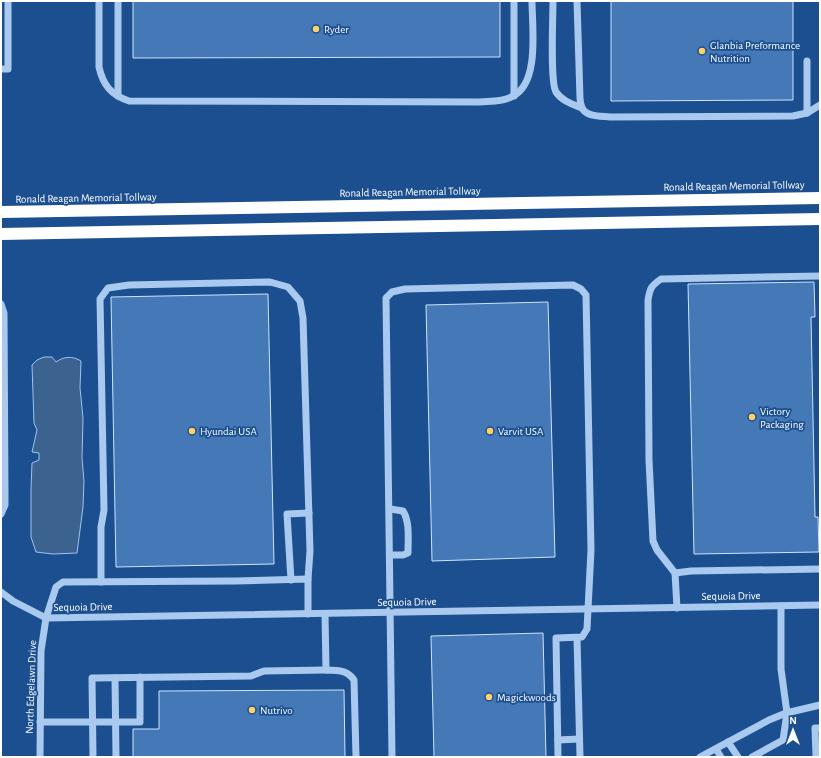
<svg xmlns="http://www.w3.org/2000/svg" width="821" height="758" font-family="'Alegreya Sans',sans-serif">
  <style>
    .water { fill: #3c6290; stroke: #9cc4f0 }
    .building { fill: #4478b7; stroke: #cfe3fa }
    .lines { fill: none; stroke-linecap: round; stroke-linejoin: round }
    .minor { stroke: #a9c9ee; stroke-width: 7 }
    .highway { stroke: #fff; stroke-width: 12 }
    .poi-dot { fill: #ffd166; stroke: #1b4f8f; stroke-width: 1.5 }
    .labels { text-anchor: middle; dominant-baseline: central; stroke-width: 3.5; stroke-linejoin: round; paint-order: stroke }
    .poi-label { font-size: 11px; fill: #fff; stroke: #1b4f8f; text-anchor: start }
    .street-label { font-size: 11px; fill: #fff; stroke: #1b4f8f }
  </style>
  <rect width="100%" height="100%" fill="#1b4f8f"/>
  <path class="water" d="M 44,357 L 52,357 L 56,362 C 64,356 73,356 81,361 L 80,388 L 83,418 L 82,458 L 84,481 L 83,507 L 77,553 L 53,554 L 36,552 L 31,537 L 31,488 L 32,463 L 39,460 L 39,453 L 32,452 L 37,430 L 34,423 L 32,365 L 37,360 Z"/>
  <g class="building">
    <polygon points="133,1 500,1 500,57 133,58"/>
    <polygon points="611,1 793,1 793,100 611,101"/>
    <polygon points="814,282 815,317 811,317 815,517 818,517 819,552 694,554 688,284"/>
    <polygon points="268,294 274,564 116,567 111,297"/>
    <polygon points="548,302 555,557 432,561 426,305"/>
    <polygon points="543,633 546,757 434,757 431,636"/>
    <polygon points="344,690 345,757 133,757 133,729 159,729 159,691"/>
  </g>
  <g class="lines">
    <g class="minor">
      <path d="M 99,1 L 99,67 C 103,85 111,95 129,101 L 480,102 C 491,101 503,102 513,96 C 540,83 532,26 532,1"/>
      <polyline points="514,1 514,96"/>
      <path d="M 553,1 C 553,17 550,82 556,92 C 562,101 572,104 582,108"/>
      <path d="M 577,1 L 580,98 C 580,101 581,105 582,108 C 587,117 600,116 610,117 L 793,116 L 807,113 L 820,105"/>
      <polyline points="807,61 807,113"/>
      <polyline points="1,69 8,69 8,1"/>
      <polyline points="118,96 118,1"/>
      <polyline points="1,304 4,313 5,496 5,505 1,514"/>
      <path d="M 390,509 L 403,511 C 410,522 408,539 408,553 L 403,555 L 390,555"/>
      <polyline points="675,573 691,571 820,569"/>
      <polyline points="291,580 287,514 309,513"/>
      <polyline points="101,582 101,527 104,510 100,299 108,288 129,285 270,282 288,287 300,301 303,318 310,551 308,579"/>
      <polyline points="1,592 13,601 46,618 820,605"/>
      <path d="M 677,608 L 675,573 L 657,550 L 653,541 L 649,460 L 648,300 C 650,288 651,286 661,279 L 820,276"/>
      <path d="M 325,614 L 326,670 C 338,671 346,669 354,680 L 356,757"/>
      <polyline points="577,638 580,757"/>
      <polyline points="115,678 116,757"/>
      <polyline points="40,722 140,722 140,677"/>
      <polyline points="558,740 579,739"/>
      <polyline points="728,742 738,757"/>
      <polyline points="716,749 721,757"/>
      <polyline points="40,757 41,651 46,618 56,587 63,582 236,581 308,579 308,614"/>
      <polyline points="93,757 92,678 251,676 264,671 326,670"/>
      <polyline points="392,757 386,298 392,292 405,289 573,285 581,289 586,295 591,550 587,629 582,637 556,638 558,757"/>
      <polyline points="700,757 769,720 786,713 820,705"/>
      <polyline points="752,757 783,740 787,713 781,669 781,606"/>
      <polyline points="816,757 815,728 820,728"/>
    </g>
    <g class="highway">
      <polyline points="1,212 820,198"/>
      <polyline points="1,234 820,219"/>
    </g>
  </g>
  <g class="poi-dot">
    <circle cx="316" cy="29" r="4"/>
    <circle cx="702" cy="51" r="4"/>
    <circle cx="752" cy="417" r="4"/>
    <circle cx="192" cy="431" r="4"/>
    <circle cx="490" cy="431" r="4"/>
    <circle cx="489" cy="697" r="4"/>
    <circle cx="252" cy="710" r="4"/>
  </g>
  <g class="labels">
    <g class="poi-label">
      <text x="324" y="29">Ryder</text>
      <text x="710" y="45">Glanbia Preformance<tspan x="710" dy="13">Nutrition</tspan></text>
      <text x="760" y="411">Victory<tspan x="760" dy="13">Packaging</tspan></text>
      <text x="200" y="431">Hyundai USA</text>
      <text x="498" y="431">Varvit USA</text>
      <text x="497" y="697">Magickwoods</text>
      <text x="260" y="710">Nutrivo</text>
    </g>
    <g class="street-label">
      <text transform="translate(734 186) rotate(-1)">Ronald Reagan Memorial Tollway</text>
      <text transform="translate(410 192) rotate(-1)">Ronald Reagan Memorial Tollway</text>
      <text transform="translate(86 198) rotate(-1)">Ronald Reagan Memorial Tollway</text>
      <text transform="translate(731 596) rotate(-1)">Sequoia Drive</text>
      <text transform="translate(407 602) rotate(-1)">Sequoia Drive</text>
      <text transform="translate(83 607) rotate(-1)">Sequoia Drive</text>
      <text transform="translate(31 687) rotate(-88)">North Edgelawn Drive</text>
    </g>
  </g>
  <rect width="821" height="758" fill="none" stroke="#ffffff" stroke-width="4"/>
  <g transform="translate(793 730)" stroke="#1b4f8f" stroke-width="3" paint-order="stroke">
  <path d="M0-3L7 15L0 10L-7 15Z" fill="#ffffff"/>
  <text y="-6" font-size="11" font-weight="bold" text-anchor="middle" fill="#ffffff">N</text>
  </g>
</svg>
